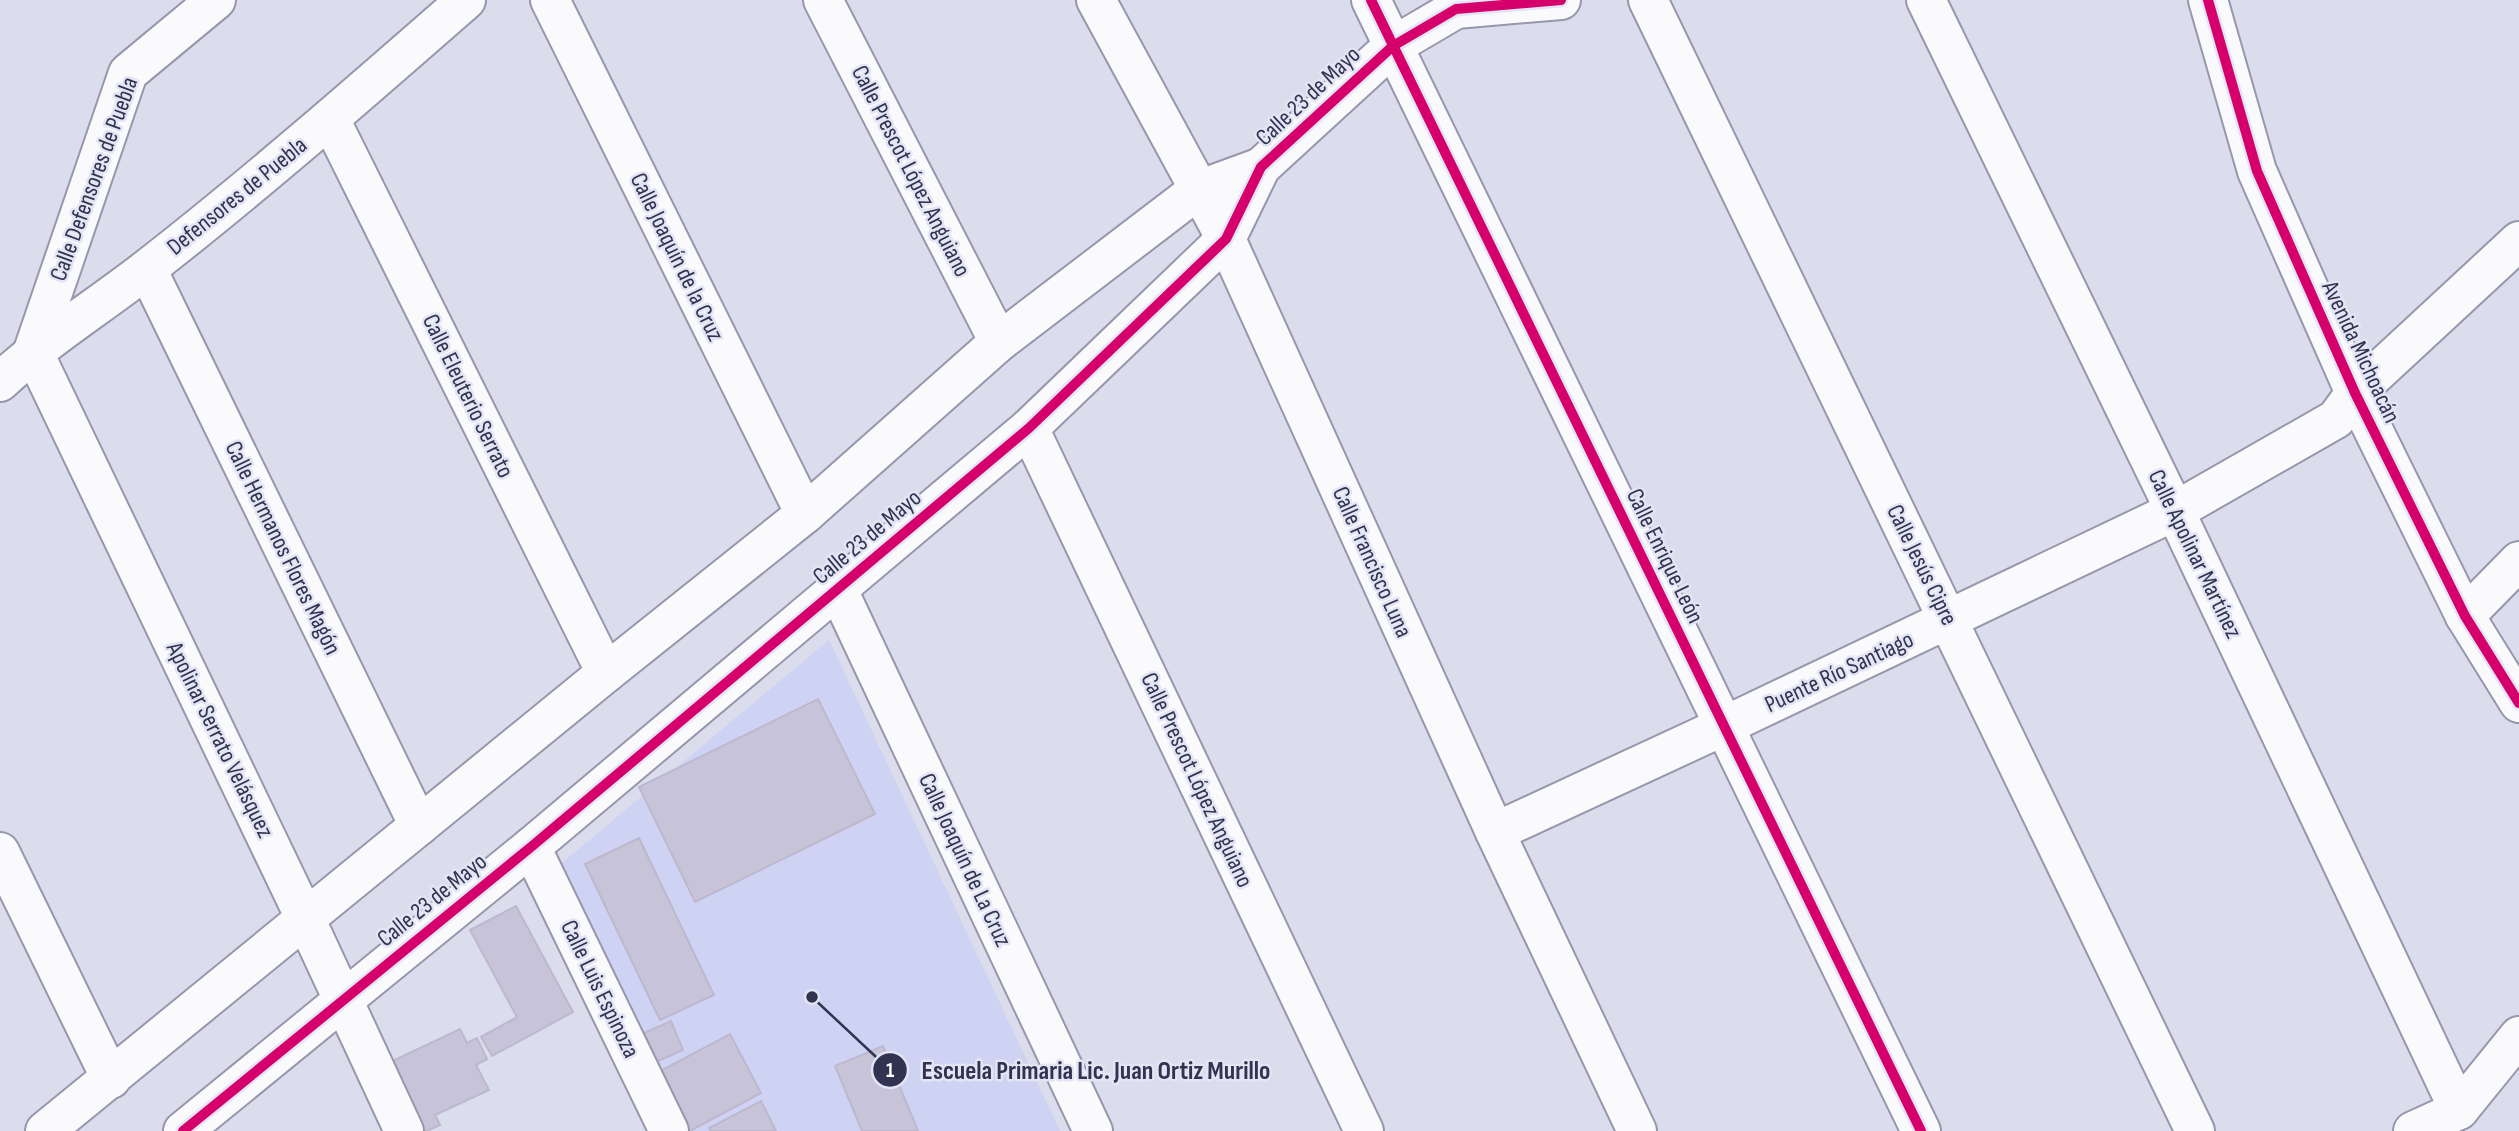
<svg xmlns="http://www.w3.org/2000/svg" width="2519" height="1131" font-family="'Sofia Sans Condensed',sans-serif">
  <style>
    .built { fill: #ced2f3 }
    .building { fill: #c7c3d8; stroke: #bdb8cd; stroke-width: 2 }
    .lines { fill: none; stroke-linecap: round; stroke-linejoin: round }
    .minor-casing { stroke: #9697ab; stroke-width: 42 }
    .minor { stroke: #fafafc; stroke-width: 38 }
    .cycleway-casing { stroke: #e3e5f4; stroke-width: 15 }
    .cycleway { stroke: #d6006c; stroke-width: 10 }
    .labels { text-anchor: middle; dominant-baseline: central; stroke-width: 5; stroke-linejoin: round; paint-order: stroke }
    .street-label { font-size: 24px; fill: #323350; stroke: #e3e5f4 }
    .leader { fill: none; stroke: #323350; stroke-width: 2.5 }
    .callout-dot { fill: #323350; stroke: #e3e5f4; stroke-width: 2.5 }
    .mark-label { font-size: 21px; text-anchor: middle; font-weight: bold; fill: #fff }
    .callout-label { font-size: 26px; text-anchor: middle; font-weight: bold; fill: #323350; stroke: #e3e5f4; stroke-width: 5; stroke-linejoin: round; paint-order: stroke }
  </style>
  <rect width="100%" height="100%" fill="#dbdcec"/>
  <polygon class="built" points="829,640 1060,1131 691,1131 562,863"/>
  <g class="building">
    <polygon points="818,699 875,814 695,902 639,787"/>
    <polygon points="639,838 714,995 660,1020 585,864"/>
    <polygon points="516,906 573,1012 492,1056 481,1037 517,1017 470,930"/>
    <polygon points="671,1021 683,1050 647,1066 635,1037"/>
    <polygon points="460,1029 467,1043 477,1038 487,1059 476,1065 489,1090 435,1115 440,1125 427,1131 412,1131 382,1066"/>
    <polygon points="730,1034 761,1093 690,1131 683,1131 653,1075"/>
    <polygon points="883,1046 918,1131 862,1131 835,1066"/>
    <polygon points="761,1101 776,1131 711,1131 709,1128"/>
  </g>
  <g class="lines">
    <defs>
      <g id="minor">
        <polyline points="550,0 805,514"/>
        <polyline points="823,0 999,342"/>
        <polyline points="1096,0 1226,239 1495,832 1637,1131"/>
        <polyline points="1371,0 1921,1131"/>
        <polyline points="1648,0 2195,1131"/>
        <polyline points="1926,0 2175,511 2459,1110"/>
        <polyline points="2208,0 2257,171 2355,393 2465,616 2519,703"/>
        <polyline points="330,119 606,673"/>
        <polyline points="147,269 419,826"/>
        <polyline points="33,351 305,918 404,1131"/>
        <polyline points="33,351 128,73 216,0"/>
        <path d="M 0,382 C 47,338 98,307 148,268 C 257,183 362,91 466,0"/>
        <polyline points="1029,428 1364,1131"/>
        <polyline points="838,590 1093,1131"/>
        <polyline points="2465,616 2519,561"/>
        <polyline points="1495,832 1724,726 2175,511 2336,419 2355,393 2519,241"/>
        <polyline points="531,847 669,1131"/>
        <polyline points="0,852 111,1079"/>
        <polyline points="45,1131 606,673 805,514 999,342 1198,190 1261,167"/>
        <polyline points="183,1131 531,847 1029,428 1226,239 1261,167 1393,46 1456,9 1561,0"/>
        <polyline points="2413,1131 2459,1110 2519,1036"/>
      </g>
    </defs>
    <use href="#minor" class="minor-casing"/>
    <use href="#minor" class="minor"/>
    <defs>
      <g id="cycleway">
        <polyline points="1371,0 1921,1131"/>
        <polyline points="2208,0 2257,171 2355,393 2465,616 2519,703"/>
        <polyline points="183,1131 531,847 1029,428 1226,239 1261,167 1393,46 1456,9 1561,0"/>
      </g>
    </defs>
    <use href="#cycleway" class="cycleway-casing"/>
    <use href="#cycleway" class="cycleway"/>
  </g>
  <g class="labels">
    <g class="street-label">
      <text transform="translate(1308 96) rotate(-43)">Calle 23 de Mayo</text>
      <text transform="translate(911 171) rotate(63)">Calle Prescot López Anguiano</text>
      <text transform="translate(94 179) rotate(-70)">Calle Defensores de Puebla</text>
      <text transform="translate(237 196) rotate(-39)">Defensores de Puebla</text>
      <text transform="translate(677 257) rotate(64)">Calle Joaquín de la Cruz</text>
      <text transform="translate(2361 352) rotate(65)">Avenida Michoacán</text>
      <text transform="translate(468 396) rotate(64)">Calle Eleuterio Serrato</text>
      <text transform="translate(867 537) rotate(-40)">Calle 23 de Mayo</text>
      <text transform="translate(283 548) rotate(64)">Calle Hermanos Flores Magón</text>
      <text transform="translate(2195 554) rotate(64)">Calle Apolinar Martínez</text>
      <text transform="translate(1665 556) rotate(64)">Calle Enrique León</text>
      <text transform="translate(1372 562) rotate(66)">Calle Francisco Luna</text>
      <text transform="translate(1922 565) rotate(64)">Calle Jesús Cipre</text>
      <text transform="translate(1839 672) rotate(-25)">Puente Río Santiago</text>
      <text transform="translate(220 740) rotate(64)">Apolinar Serrato Velásquez</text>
      <text transform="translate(1197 780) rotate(65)">Calle Prescot López Anguiano</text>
      <text transform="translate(965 860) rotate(65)">Calle Joaquín de La Cruz</text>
      <text transform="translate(432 900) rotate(-39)">Calle 23 de Mayo</text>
      <text transform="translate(600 989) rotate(64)">Calle Luis Espinoza</text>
    </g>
  </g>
  <path class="leader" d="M812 997L890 1070"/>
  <g class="callout-dot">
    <circle cx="812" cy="997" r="7"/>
    <circle cx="890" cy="1070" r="18"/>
  </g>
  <g class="mark-label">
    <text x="890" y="1077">1</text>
  </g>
  <g class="callout-label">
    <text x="1096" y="1079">Escuela Primaria Lic. Juan Ortiz Murillo</text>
  </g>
</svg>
